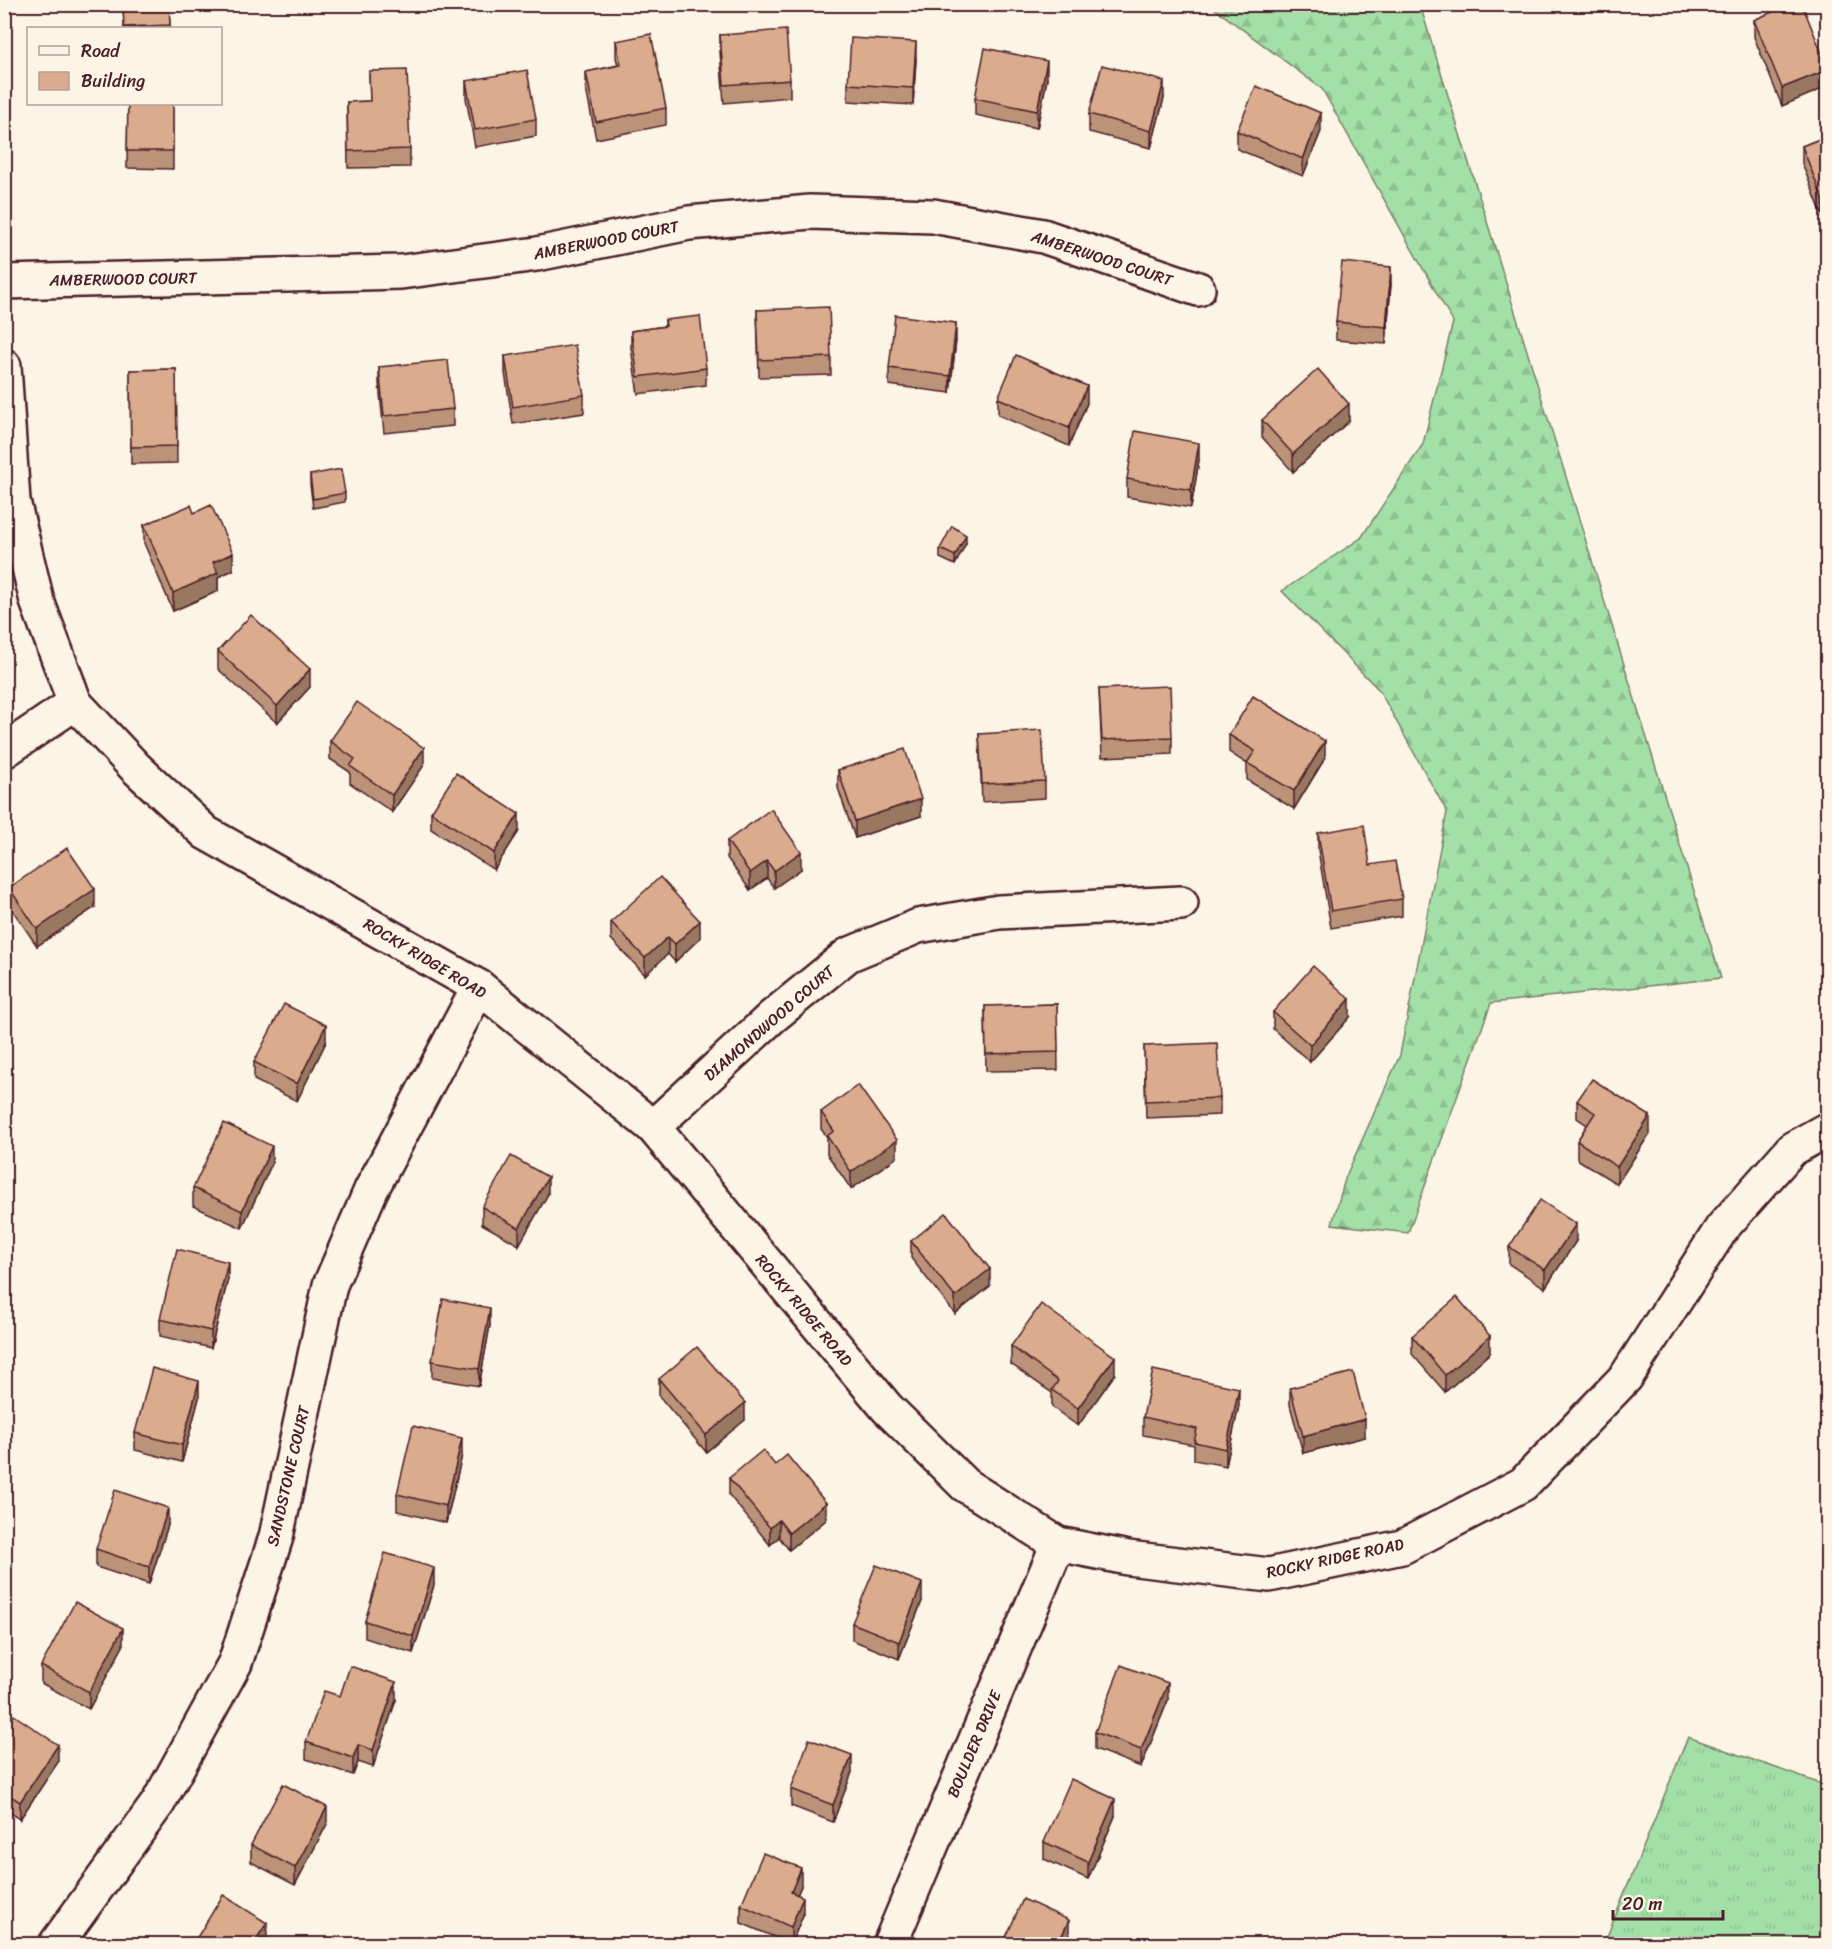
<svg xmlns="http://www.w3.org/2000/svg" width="1832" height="1949" font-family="Sriracha,sans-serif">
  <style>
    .grass { fill: url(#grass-tufts); stroke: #768069; stroke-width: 1.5 }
    .forest { fill: url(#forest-firs); stroke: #768069; stroke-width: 1.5 }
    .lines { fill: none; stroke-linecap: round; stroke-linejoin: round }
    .street-casing { stroke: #4a1f2b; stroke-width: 38 }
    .street { stroke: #fcf5e5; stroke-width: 33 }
    .wall { fill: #bb9378; stroke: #4a1f2b; stroke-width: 1.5 }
    .shaded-wall { fill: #997862; stroke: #4a1f2b; stroke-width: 1.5 }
    .building { fill: #daab8c; stroke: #4a1f2b; stroke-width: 1.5 }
    .labels { text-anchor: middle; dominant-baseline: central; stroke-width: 4.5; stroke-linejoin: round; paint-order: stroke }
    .street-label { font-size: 16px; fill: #4a1f2b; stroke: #fcf5e5 }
  </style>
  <defs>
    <pattern id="grass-tufts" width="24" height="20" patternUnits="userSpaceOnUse" patternTransform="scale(1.5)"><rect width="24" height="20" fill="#a3e0a7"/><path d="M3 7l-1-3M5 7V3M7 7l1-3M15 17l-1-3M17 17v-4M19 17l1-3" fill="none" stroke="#8ec090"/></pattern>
    <pattern id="forest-firs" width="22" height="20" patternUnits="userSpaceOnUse" patternTransform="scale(1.5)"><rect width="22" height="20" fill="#a3e0a7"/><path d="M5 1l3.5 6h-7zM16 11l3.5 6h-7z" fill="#8ec090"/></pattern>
  </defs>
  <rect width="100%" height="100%" fill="#fcf5e5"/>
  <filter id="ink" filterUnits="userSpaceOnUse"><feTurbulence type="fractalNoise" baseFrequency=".0167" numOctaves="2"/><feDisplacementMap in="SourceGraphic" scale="12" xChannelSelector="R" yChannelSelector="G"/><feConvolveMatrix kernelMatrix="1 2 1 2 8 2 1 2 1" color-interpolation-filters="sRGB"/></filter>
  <g filter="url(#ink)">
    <polygon class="grass" points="1688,1737 1827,1786 1827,1944 1604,1944"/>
    <polygon class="forest" points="1210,5 1420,5 1721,978 1491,1003 1408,1233 1332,1224 1346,1176 1400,1055 1447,812 1379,690 1282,591 1361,538 1423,444 1453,322 1322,89"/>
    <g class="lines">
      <defs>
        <g id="street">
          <polyline points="4,282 401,272 537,254 689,223 810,212 933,216 1043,236 1198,289"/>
          <polyline points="4,366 13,501 37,601 75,703 136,768 206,833 479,987 653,1127 887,1408 965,1485 1058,1544 1128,1558 1269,1575 1402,1547 1523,1484 1626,1377 1722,1228 1792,1149 1828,1129"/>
          <polyline points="4,751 75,703"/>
          <polyline points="653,1127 772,1017 848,955 918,926 999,912 1181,903"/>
          <polyline points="56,1944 158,1803 235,1663 276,1537 330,1285 371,1190 479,987"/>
          <polyline points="890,1944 1058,1544"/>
        </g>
      </defs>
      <use href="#street" class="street-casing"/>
      <use href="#street" class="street"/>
    </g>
    <g class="wall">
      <polygon points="123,4 169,4 170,28 124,28"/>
      <polygon points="1791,4 1782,106 1754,37 1754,20"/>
      <polygon points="720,35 790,80 790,97 724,103 720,52"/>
      <polygon points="616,41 666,108 666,125 596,139 586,89 586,72 618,65 616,58"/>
      <polygon points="916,59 913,105 848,101 848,84"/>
      <polygon points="369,71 410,149 410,167 348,168 347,102 370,101"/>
      <polygon points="1047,79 1037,128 975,115 975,98"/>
      <polygon points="466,81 536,119 536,136 475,147 466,98"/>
      <polygon points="1164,98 1151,148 1089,132 1089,114"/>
      <polygon points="128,104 173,104 173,169 127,168"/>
      <polygon points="1237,131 1321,131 1303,176 1237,149"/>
      <polygon points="1827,136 1823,217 1802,163 1802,146"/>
      <polygon points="1391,284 1386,344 1336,340 1336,322"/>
      <polygon points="757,310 831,357 831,375 759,377"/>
      <polygon points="665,320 706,368 706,385 638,394 631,348 631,331 665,326"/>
      <polygon points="956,340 950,393 889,385 889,368"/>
      <polygon points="505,356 584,395 584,413 513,424 505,373"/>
      <polygon points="379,367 453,409 453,426 384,433 379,384"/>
      <polygon points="176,369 177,463 131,464 130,370"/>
      <polygon points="998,398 1087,403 1069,446 998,415"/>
      <polygon points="1262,420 1349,421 1293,472 1262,437"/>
      <polygon points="1199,460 1191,508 1127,497 1127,479"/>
      <polygon points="310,475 345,493 345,502 313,508 310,484"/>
      <polygon points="144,525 233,570 218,577 218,591 173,611 144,543"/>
      <polygon points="966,543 955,565 940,558 940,549"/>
      <polygon points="218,651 310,687 277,723 218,669"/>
      <polygon points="1099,689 1172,737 1172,754 1102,757"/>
      <polygon points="979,734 1045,781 1045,798 982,802"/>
      <polygon points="1229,735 1325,758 1294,809 1247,780 1247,764 1229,752"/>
      <polygon points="330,741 424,765 392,812 350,783 350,772 330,759"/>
      <polygon points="838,770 921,816 855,838 838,788"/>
      <polygon points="431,812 519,831 494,870 431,829"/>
      <polygon points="1318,833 1370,865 1402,899 1402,916 1331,928 1318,850"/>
      <polygon points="727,841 801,869 774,888 767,878 750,890 727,858"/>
      <polygon points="9,888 95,907 37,946 9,905"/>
      <polygon points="611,922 700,938 675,962 668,954 645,975 611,939"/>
      <polygon points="1057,1004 1058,1070 986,1071 985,1006"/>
      <polygon points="1273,1012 1350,1017 1310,1062 1273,1029"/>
      <polygon points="326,1042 297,1101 254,1080 254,1062"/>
      <polygon points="1144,1046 1220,1098 1220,1115 1146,1118"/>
      <polygon points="1577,1101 1650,1133 1617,1184 1577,1159 1577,1141 1587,1125 1577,1118"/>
      <polygon points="821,1112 897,1157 851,1189 827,1154 827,1137 821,1129"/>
      <polygon points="272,1163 242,1228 193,1206 193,1188"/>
      <polygon points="548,1194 519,1245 482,1224 482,1207"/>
      <polygon points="911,1241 990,1286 955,1314 911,1258"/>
      <polygon points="1576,1241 1545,1288 1509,1264 1509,1247"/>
      <polygon points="228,1279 211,1348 160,1336 160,1319"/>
      <polygon points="490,1325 479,1386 432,1378 432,1361"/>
      <polygon points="1412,1336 1490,1353 1445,1392 1412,1354"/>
      <polygon points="1011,1346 1115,1374 1078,1426 1052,1407 1052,1393 1011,1364"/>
      <polygon points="659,1379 745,1420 706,1452 659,1396"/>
      <polygon points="1290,1388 1365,1437 1303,1453 1290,1405"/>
      <polygon points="199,1398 182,1462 135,1450 135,1433"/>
      <polygon points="1239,1405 1226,1466 1194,1460 1194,1445 1143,1435 1143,1417"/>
      <polygon points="462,1455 446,1523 397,1511 397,1494"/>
      <polygon points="775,1465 826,1520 789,1550 779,1537 770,1545 729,1495 729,1478"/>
      <polygon points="168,1525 149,1584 96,1567 96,1549"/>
      <polygon points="434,1585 413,1653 365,1638 365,1621"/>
      <polygon points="922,1601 899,1659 852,1640 852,1623"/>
      <polygon points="123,1646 89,1709 41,1683 41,1666"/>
      <polygon points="340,1696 396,1700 373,1767 358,1762 353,1775 306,1759 306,1742"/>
      <polygon points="1168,1700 1141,1767 1095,1749 1095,1732"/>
      <polygon points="4,1730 58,1762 20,1819 4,1809"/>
      <polygon points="852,1772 833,1822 791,1806 791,1789"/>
      <polygon points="1115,1816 1088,1879 1044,1859 1044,1842"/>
      <polygon points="327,1824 295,1885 251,1862 251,1845"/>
      <polygon points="801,1886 797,1895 803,1915 791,1944 741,1923 741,1905"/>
    </g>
    <g class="shaded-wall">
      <polygon points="916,42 916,59 913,105 913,88"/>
      <polygon points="1047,61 1047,79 1037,128 1037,111"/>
      <polygon points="1827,70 1827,87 1782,106 1782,88"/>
      <polygon points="1164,81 1164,98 1151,148 1151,131"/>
      <polygon points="1321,113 1321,131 1303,176 1303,159"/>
      <polygon points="1827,198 1827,215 1823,217 1823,200"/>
      <polygon points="1391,267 1391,284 1386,344 1386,327"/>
      <polygon points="956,323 956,340 950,393 950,376"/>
      <polygon points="1087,386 1087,403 1069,446 1069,428"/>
      <polygon points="1349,404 1349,421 1293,472 1293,454"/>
      <polygon points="1199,443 1199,460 1191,508 1191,490"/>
      <polygon points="966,535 966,543 955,565 955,556"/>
      <polygon points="233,553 233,570 218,577 218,591 173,611 173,593 213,562"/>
      <polygon points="310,669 310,687 277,723 277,706"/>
      <polygon points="1325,741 1325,758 1294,809 1294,791"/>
      <polygon points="424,748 424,765 392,812 392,795"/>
      <polygon points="921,799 921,816 855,838 855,821"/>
      <polygon points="519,814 519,831 494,870 494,853"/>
      <polygon points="801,852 801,869 774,888 774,871"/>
      <polygon points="767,861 767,878 750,890 750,873"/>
      <polygon points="95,889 95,907 37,946 37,929"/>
      <polygon points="700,921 700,938 675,962 675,944"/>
      <polygon points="668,937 668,954 645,975 645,958"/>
      <polygon points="1350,999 1350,1017 1310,1062 1310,1045"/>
      <polygon points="326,1025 326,1042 297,1101 297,1084"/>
      <polygon points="1650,1116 1650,1133 1617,1184 1617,1167"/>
      <polygon points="897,1140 897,1157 851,1189 851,1172"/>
      <polygon points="272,1146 272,1163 242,1228 242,1211"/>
      <polygon points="548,1177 548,1194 519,1245 519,1228"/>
      <polygon points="1576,1224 1576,1241 1545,1288 1545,1270"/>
      <polygon points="228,1262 228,1279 211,1348 211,1331"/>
      <polygon points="990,1269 990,1286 955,1314 955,1297"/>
      <polygon points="490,1308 490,1325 479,1386 479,1369"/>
      <polygon points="1490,1336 1490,1353 1445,1392 1445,1375"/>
      <polygon points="1115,1357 1115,1374 1078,1426 1078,1408"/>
      <polygon points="199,1381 199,1398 182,1462 182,1445"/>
      <polygon points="1239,1388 1239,1405 1226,1466 1226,1449"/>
      <polygon points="745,1403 745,1420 706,1452 706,1435"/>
      <polygon points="1365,1419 1365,1437 1303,1453 1303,1436"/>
      <polygon points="462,1438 462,1455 446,1523 446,1506"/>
      <polygon points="826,1503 826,1520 789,1550 789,1533"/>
      <polygon points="168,1508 168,1525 149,1584 149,1567"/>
      <polygon points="779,1520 779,1537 770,1545 770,1528"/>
      <polygon points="434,1568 434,1585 413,1653 413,1636"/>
      <polygon points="922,1583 922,1601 899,1659 899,1642"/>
      <polygon points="123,1628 123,1646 89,1709 89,1692"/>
      <polygon points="396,1682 396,1700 373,1767 373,1750"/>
      <polygon points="1168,1683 1168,1700 1141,1767 1141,1750"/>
      <polygon points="58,1745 58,1762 20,1819 20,1802"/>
      <polygon points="358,1745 358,1762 353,1775 353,1758"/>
      <polygon points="852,1755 852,1772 833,1822 833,1805"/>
      <polygon points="1115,1799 1115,1816 1088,1879 1088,1862"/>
      <polygon points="327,1807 327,1824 295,1885 295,1868"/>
      <polygon points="801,1868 801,1886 791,1909 791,1892"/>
      <polygon points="803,1897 803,1915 791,1944 791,1927"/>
      <polygon points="1069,1920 1069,1937 1066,1944 1058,1944"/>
      <polygon points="267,1923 267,1940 264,1944 253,1944"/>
    </g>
    <g class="building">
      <polygon points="123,4 169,4 170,25 124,27"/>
      <polygon points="1791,4 1802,4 1827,66 1827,70 1782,88 1754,20"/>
      <polygon points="786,30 790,80 724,85 720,35"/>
      <polygon points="651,34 666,108 596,122 586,72 621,65 616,41"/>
      <polygon points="851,38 916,42 913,88 848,84"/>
      <polygon points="985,48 1047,61 1037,111 975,98"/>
      <polygon points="1102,65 1164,81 1151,131 1089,114"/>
      <polygon points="407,70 410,149 348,151 347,102 370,101 369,71"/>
      <polygon points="527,70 536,119 475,130 466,81"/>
      <polygon points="1256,86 1321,113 1303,159 1237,131"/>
      <polygon points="128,104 173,104 173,151 127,151"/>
      <polygon points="1827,136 1827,198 1823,200 1802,146"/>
      <polygon points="1342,262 1391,267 1386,327 1336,322"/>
      <polygon points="829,307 831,357 759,360 757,310"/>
      <polygon points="895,315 956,323 950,376 889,368"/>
      <polygon points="700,316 706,368 638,377 631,331 666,326 665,320"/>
      <polygon points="575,345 584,395 513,407 505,356"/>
      <polygon points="1016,355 1087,386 1069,428 998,398"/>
      <polygon points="448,360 453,409 384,416 379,367"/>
      <polygon points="176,369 177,446 131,447 130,370"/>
      <polygon points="1318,369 1349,404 1293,454 1262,420"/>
      <polygon points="1135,431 1199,443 1191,490 1127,479"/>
      <polygon points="341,469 345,493 313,499 310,475"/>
      <polygon points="191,505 194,513 211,505 233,553 213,562 218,573 173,593 144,525"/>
      <polygon points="952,526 966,535 955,556 940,549"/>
      <polygon points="251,615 310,669 277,706 218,651"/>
      <polygon points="1170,686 1172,737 1102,740 1099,689"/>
      <polygon points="1253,696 1325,741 1294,791 1247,763 1255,751 1229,735"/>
      <polygon points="357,702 424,748 392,795 350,766 355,759 330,741"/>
      <polygon points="1042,730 1045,781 982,784 979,734"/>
      <polygon points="905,749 921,799 855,821 838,770"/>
      <polygon points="456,773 519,814 494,853 431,812"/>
      <polygon points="771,809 801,852 774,871 767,861 750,873 727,841"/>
      <polygon points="1364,825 1370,865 1395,861 1402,899 1331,911 1318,833"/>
      <polygon points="67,848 95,889 37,929 9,888"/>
      <polygon points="660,877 700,921 675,944 668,937 645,958 611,922"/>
      <polygon points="1313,966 1350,999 1310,1045 1273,1012"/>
      <polygon points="284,1004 326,1025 297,1084 254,1062"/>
      <polygon points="1057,1004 1058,1052 986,1054 985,1006"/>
      <polygon points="1217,1043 1220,1098 1146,1101 1144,1046"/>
      <polygon points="1592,1079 1650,1116 1617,1167 1577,1141 1595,1113 1577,1101"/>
      <polygon points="858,1085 897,1140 851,1172 827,1136 834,1131 821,1112"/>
      <polygon points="224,1123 272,1146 242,1211 193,1188"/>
      <polygon points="511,1156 548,1177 519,1228 482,1207"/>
      <polygon points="1540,1200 1576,1224 1545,1270 1509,1247"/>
      <polygon points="946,1213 990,1269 955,1297 911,1241"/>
      <polygon points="177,1249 228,1262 211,1331 160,1319"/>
      <polygon points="1457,1297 1490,1336 1445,1375 1412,1336"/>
      <polygon points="443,1299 490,1308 479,1369 432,1361"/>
      <polygon points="1041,1304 1115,1357 1078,1408 1052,1390 1058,1381 1011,1346"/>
      <polygon points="697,1347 745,1403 706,1435 659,1379"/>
      <polygon points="152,1368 199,1381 182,1445 135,1433"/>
      <polygon points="1153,1370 1239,1388 1226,1449 1194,1442 1197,1429 1143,1417"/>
      <polygon points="1353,1372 1365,1419 1303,1436 1290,1388"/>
      <polygon points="413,1426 462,1438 446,1506 397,1494"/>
      <polygon points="763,1450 775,1465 787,1455 826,1503 789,1533 779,1520 770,1528 729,1478"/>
      <polygon points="115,1490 168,1508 149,1567 96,1549"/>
      <polygon points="385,1553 434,1568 413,1636 365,1621"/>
      <polygon points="876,1565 922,1583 899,1642 852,1623"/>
      <polygon points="75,1602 123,1628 89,1692 41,1666"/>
      <polygon points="1121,1665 1168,1683 1141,1750 1095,1732"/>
      <polygon points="350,1666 396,1682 373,1750 358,1745 353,1758 306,1742 324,1691 340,1696"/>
      <polygon points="14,1715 58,1745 20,1802 4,1792 4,1730"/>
      <polygon points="809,1739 852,1755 833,1805 791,1789"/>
      <polygon points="1071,1779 1115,1799 1088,1862 1044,1842"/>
      <polygon points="283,1784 327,1807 295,1868 251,1845"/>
      <polygon points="763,1853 801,1868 791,1892 803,1897 791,1927 741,1905"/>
      <polygon points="223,1895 267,1923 253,1944 193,1944"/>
      <polygon points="1023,1899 1069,1920 1058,1944 1003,1944"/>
    </g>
  </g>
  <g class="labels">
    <g class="street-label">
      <text transform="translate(606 240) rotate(-11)">AMBERWOOD COURT</text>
      <text transform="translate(1102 258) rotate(18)">AMBERWOOD COURT</text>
      <text transform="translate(123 279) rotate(-1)">AMBERWOOD COURT</text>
      <text transform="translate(425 958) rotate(31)">ROCKY RIDGE ROAD</text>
      <text transform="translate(769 1023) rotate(-41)">DIAMONDWOOD COURT</text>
      <text transform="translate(804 1310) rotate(50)">ROCKY RIDGE ROAD</text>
      <text transform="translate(288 1476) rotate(-77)">SANDSTONE COURT</text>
      <text transform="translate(1335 1558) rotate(-12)">ROCKY RIDGE ROAD</text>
      <text transform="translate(974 1744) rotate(-67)">BOULDER DRIVE</text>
    </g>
  </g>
  <rect width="1832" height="1949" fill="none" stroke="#fcf5e5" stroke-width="24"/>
  <rect x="12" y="12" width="1808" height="1925" fill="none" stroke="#4a1f2b" stroke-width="2" filter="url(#ink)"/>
  <rect x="27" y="27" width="195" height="78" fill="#fcf5e5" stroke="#b59f9b" stroke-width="1.5"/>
  <rect x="39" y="46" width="30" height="9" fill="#fcf5e5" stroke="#b59f9b" stroke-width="1.5"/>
  <text x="81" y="57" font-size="18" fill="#4a1f2b">Road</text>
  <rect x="39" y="72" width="30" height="18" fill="#daab8c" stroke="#b59f9b" stroke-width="1.5"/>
  <text x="81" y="87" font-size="18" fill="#4a1f2b">Building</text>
  <path d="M1613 1910v9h110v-9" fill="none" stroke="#4a1f2b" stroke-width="3"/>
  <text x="1622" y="1910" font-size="18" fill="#4a1f2b" stroke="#fcf5e5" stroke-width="4.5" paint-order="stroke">20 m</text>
</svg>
